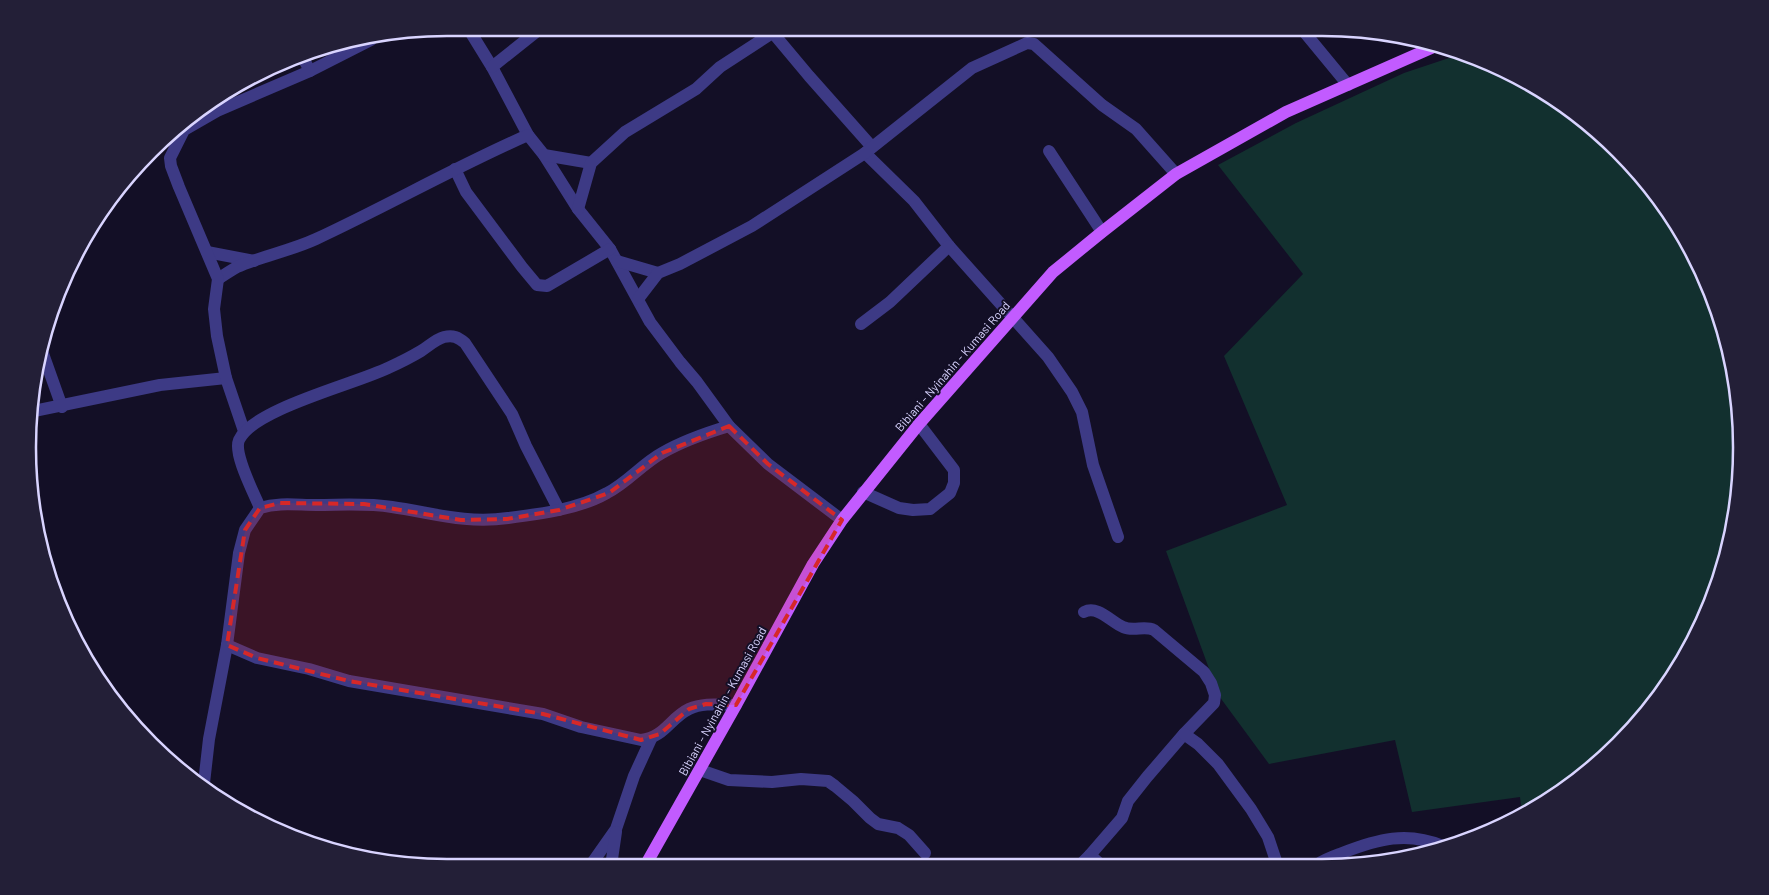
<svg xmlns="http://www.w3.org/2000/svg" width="1769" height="895" font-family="Barlow,sans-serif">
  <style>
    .green { fill: #12302f }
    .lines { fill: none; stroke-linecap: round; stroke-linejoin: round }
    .minor { stroke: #3d3a85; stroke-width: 12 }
    .major { stroke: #c25bff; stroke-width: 12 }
    .marked { fill: #d62828; fill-opacity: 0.2; stroke: #d62828; stroke-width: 4; stroke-dasharray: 10 6; stroke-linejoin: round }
    .labels { text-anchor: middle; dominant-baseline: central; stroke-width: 4; stroke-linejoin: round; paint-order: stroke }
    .street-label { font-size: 12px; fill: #d9d4ff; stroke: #130f26 }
    .rim { fill: none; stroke: #d9d4ff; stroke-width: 2.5 }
  </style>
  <rect width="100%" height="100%" fill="#130f26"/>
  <polygon class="green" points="1461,54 1507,71 1577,114 1637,170 1685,237 1719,312 1738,392 1741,475 1727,556 1698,633 1655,703 1577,781 1522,813 1520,797 1412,812 1395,740 1269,764 1219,696 1166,551 1287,505 1224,356 1303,274 1218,165 1296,123 1404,73"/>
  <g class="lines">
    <g class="minor">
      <polyline points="468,28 492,67 528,135 544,155 578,209 610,249 650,322 680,362 697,382 729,426 768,464 842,520"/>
      <polyline points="1301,28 1348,85"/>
      <polyline points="773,33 809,76 872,147"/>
      <polyline points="302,56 310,71"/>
      <polyline points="492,67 541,28"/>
      <polyline points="1049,151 1102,232"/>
      <polyline points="865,153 914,201 949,246 1048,357 1072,392 1082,412 1093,465 1118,537"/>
      <polyline points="544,155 591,163"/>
      <polyline points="455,169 466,192 522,267 537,285 547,286 610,249"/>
      <polyline points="578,209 591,163 625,132 696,89 720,67 780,28"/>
      <polyline points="207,252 254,261"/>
      <polyline points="617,261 658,273"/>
      <path d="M 218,279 C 224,275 230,271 237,267 C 262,256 290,251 316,239 C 387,206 455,167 528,135"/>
      <polyline points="638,299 658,273 680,264 752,226 865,153 972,68 1027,43 1034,44 1102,105 1136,129 1176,174"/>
      <polyline points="861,324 890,302 949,246"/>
      <polyline points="41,348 62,407"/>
      <polyline points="34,411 160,385 226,378"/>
      <polyline points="244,431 226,378 217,336 214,309 218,279 179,187 171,166 170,158 184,130 217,111 310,71 371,40"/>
      <polyline points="863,492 899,508 913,510 930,509 950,493 954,483 954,470 919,424"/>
      <path d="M 260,508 C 254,493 233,454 239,440 C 253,409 355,384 388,368 C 399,363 411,357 421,351 C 429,346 436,339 444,337 C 453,335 458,337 465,343 L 512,414 L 526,446 L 559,510"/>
      <path d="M 1084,612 C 1098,605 1111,622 1123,627 C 1134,632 1144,625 1154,630 L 1204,672 L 1211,683 L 1215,695 L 1214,703 L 1184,734 L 1147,777 L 1128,801 L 1122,818 L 1090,855"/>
      <path d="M 227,645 L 257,658 L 309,669 L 349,681 L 543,714 L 581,727 L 641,740 C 665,737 670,718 689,709 C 704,702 721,705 736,705"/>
      <polyline points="1184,734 1198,744 1218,764 1251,809 1268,837 1277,864"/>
      <polyline points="700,770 729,780 772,782 801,779 828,781 835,786 853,801 870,818 878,824 898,828 909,835 925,853"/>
      <path d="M 204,783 L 209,739 L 227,645 L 239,553 L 245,530 L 260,508 C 279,502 297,505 316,505 C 342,505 366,503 392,507 C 433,513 466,524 508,518 C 540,514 579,509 607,493 C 627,483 642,464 662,453 C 681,442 709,432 729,426"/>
      <path d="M 1318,864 C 1325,859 1334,856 1342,853 C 1378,839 1407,831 1443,846"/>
      <polyline points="1080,865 1090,855 1101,865"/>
      <polyline points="590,866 616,829 634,776 651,739"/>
      <polyline points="611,866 616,832"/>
    </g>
    <polyline class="major" points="645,866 736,705 813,564 842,520 919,424 1053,272 1102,232 1176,174 1286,112 1438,45"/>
  </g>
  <path class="marked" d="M 729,426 L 768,464 L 842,520 L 736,705 L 706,704 L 689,709 L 660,734 L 641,740 L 543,714 L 349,681 L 257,658 L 227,645 L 245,530 L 260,508 L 280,503 L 364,504 L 461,520 L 507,519 L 559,510 L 609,493 L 662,453 Z"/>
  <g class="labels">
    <g class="street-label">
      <text transform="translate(952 366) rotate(-49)">Bibiani - Nyinahin - Kumasi Road</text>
      <text transform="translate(722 701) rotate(-61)">Bibiani - Nyinahin - Kumasi Road</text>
    </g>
  </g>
  <path d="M0 0H1769V895H0ZM447 36H1322A411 411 0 0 1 1733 447V448A411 411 0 0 1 1322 859H447A411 411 0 0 1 36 448V447A411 411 0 0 1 447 36Z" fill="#231f37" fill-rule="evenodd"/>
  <path class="rim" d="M447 36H1322A411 411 0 0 1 1733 447V448A411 411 0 0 1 1322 859H447A411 411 0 0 1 36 448V447A411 411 0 0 1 447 36Z"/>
</svg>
